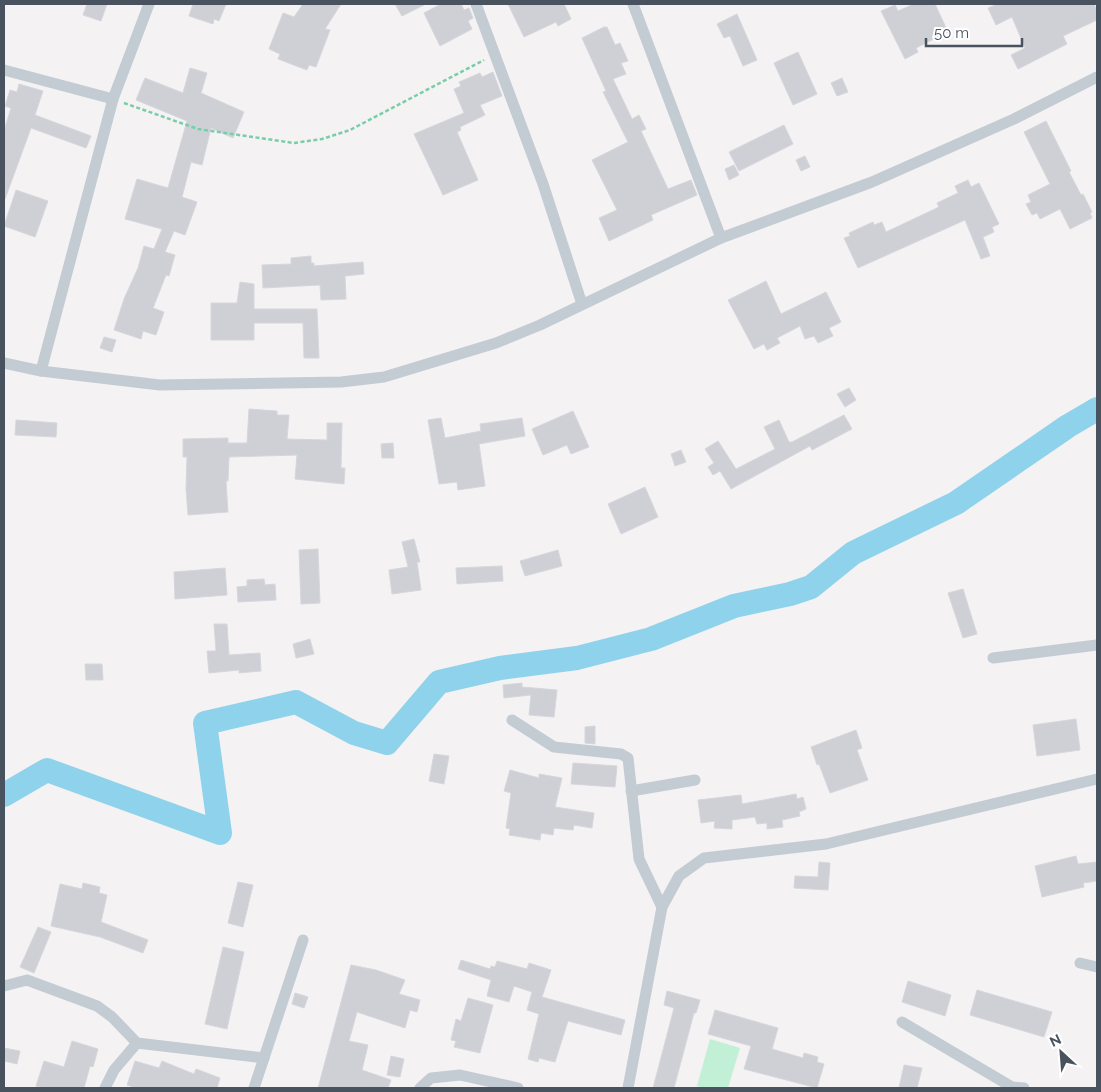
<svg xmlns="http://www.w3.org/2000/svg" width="1101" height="1092" font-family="Raleway,sans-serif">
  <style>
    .green { fill: #c1f0d7 }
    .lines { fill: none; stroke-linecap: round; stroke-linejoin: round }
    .river { stroke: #8fd2ec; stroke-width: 24 }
    .building { fill: #ced0d6; stroke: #d6d7dd }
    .path { stroke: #79ceaa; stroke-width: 2.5; stroke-dasharray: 4 2.5; stroke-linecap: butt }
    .minor { stroke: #c3cbd3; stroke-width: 11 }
  </style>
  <rect width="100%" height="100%" fill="#f4f2f2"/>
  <polygon class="green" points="710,1039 740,1048 728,1088 704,1088 697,1086"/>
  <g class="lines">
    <polyline class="river" points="4,795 47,770 220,833 205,723 296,702 354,733 387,743 439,682 500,668 577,658 651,639 734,606 790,594 811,587 853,553 956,503 1068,426 1097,409"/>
  </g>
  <g class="building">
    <polygon points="87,4 107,4 101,21 83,15"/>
    <polygon points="193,4 226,4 219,21 214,19 213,24 189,16"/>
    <polygon points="303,4 341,4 325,29 330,30 316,67 309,65 307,70 278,59 280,54 269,49 283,13 294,17"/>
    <polygon points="395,4 426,4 402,16"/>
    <polygon points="441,4 461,4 464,10 469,8 473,18 468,21 472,29 440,46 424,13"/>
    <polygon points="508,4 564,4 571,19 558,26 556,22 524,37"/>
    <polygon points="914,4 935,4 948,32 916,48 918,52 905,59 881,11 895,5 898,11"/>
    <polygon points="998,4 1094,4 1097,11 1097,20 1063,36 1067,44 1018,69 1011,55 1025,48 1012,17 996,25 988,8"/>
    <polygon points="737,14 757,60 743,66 730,36 724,38 717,24"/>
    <polygon points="604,27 607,27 615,45 620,43 628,61 621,63 626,74 613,79 632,119 639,115 646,129 641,131 668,189 691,180 697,195 651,215 653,220 609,241 599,218 617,210 592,160 628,142 603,92 606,91 582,38"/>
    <polygon points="798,52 817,94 793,105 774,63"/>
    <polygon points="190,68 207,73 201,93 244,112 233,138 211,128 202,165 191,162 182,197 197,202 185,235 174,231 165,252 175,255 169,276 166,275 153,308 164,312 156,335 143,331 141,339 114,330 124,299 138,268 144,246 154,249 162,229 125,219 137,179 168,188 187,121 136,100 145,78 183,93"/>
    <polygon points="493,72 502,96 480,105 485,115 460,127 461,130 457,132 478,180 443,195 414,134 464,113 454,89 461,86 459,82 480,73 482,77"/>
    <polygon points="842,78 848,92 837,96 831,83"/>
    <polygon points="19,84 43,91 35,115 91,136 86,148 31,128 5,199 4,131 11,108 5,106 10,90 17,92"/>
    <polygon points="1046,121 1071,171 1069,172 1081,195 1083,194 1092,212 1090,213 1092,218 1070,229 1060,209 1040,219 1037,213 1032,215 1026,204 1031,202 1028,195 1050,184 1024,132"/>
    <polygon points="784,125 793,144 739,171 729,152"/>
    <polygon points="805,156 810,167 801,171 796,160"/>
    <polygon points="734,165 739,175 729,180 725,169"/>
    <polygon points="968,180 971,187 979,183 999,224 992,227 994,232 983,237 990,256 981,259 965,220 858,268 844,238 850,236 849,233 873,222 874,225 882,222 886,232 939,207 937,203 958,193 955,186"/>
    <polygon points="16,190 48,201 35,237 4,226"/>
    <polygon points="311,256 311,263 314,263 314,266 363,262 364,274 345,276 346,299 321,300 320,285 263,288 262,265 291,264 291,258"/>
    <polygon points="766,281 781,314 826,292 841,322 829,328 833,336 818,343 814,336 805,339 800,326 777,338 780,343 767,350 764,344 754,349 728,300"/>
    <polygon points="240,282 254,284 254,309 317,309 319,358 304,358 303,323 254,323 254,340 211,340 211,303 237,303"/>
    <polygon points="104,337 116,340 112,352 100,348"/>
    <polygon points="849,388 856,400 845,407 837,394"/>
    <polygon points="249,409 277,411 277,415 289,415 287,439 327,440 327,423 342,423 341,468 345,468 344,484 295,479 297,455 229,457 228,481 226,481 228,512 188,515 186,489 187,457 183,457 183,439 228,438 228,443 247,443"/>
    <polygon points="573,411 589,447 571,454 567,445 543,455 532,429"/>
    <polygon points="844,415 852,429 812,450 810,446 731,489 720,471 713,475 708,467 714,463 705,449 718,441 736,469 775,449 764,427 779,420 789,442 792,442"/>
    <polygon points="441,418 445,438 481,431 480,424 522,418 525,436 479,444 485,486 458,490 457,482 439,484 428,420"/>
    <polygon points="16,420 57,423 56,437 15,435"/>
    <polygon points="393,443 394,458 382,458 381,444"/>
    <polygon points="681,450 686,462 675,466 671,454"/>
    <polygon points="645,487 658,517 621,534 608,504"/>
    <polygon points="414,539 420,562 417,562 421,590 392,594 389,570 408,567 402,542"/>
    <polygon points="318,549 320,603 301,604 299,550"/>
    <polygon points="558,550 562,566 525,576 520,561"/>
    <polygon points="502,566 503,581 457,584 456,568"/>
    <polygon points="225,568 227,595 175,599 174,572"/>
    <polygon points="264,579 265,585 275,584 276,600 238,602 237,587 247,586 247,580"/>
    <polygon points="963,589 977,634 963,638 948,593"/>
    <polygon points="214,624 227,624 229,655 260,653 261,671 239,673 239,670 209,673 207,651 216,651"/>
    <polygon points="310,639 314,654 296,658 293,644"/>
    <polygon points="85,664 102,664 103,680 86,680"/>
    <polygon points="522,683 522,687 557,690 554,717 529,715 531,695 504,698 503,685"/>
    <polygon points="1076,719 1080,750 1037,756 1033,725"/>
    <polygon points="595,726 595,744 585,743 585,727"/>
    <polygon points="856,730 862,748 857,750 868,780 830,793 819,764 817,765 811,747"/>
    <polygon points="434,754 449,756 444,784 429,781"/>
    <polygon points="573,763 617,766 615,787 571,784"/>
    <polygon points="510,770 539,778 539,774 562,778 555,807 594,813 592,828 574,825 573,830 554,828 553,835 541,833 540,840 509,835 510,829 506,828 511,793 504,791"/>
    <polygon points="796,794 797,799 803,797 806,809 799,812 800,816 782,820 783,827 767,829 767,823 757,824 755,817 732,820 732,829 714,828 715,821 701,823 698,800 741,795 742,804"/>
    <polygon points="1076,856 1078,864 1097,862 1097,881 1083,883 1084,887 1042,897 1035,866"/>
    <polygon points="819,862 830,863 828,890 794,888 795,876 818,877"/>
    <polygon points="238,882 253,885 243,927 228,923"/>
    <polygon points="83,883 100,887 99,893 107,895 101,922 148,940 143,953 100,937 51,926 60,884 82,889"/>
    <polygon points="38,927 51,932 34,973 20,967"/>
    <polygon points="223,947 244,952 227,1029 205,1024"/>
    <polygon points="461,960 490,969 491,966 495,967 497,961 527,969 529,963 551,970 542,997 625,1020 621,1035 568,1021 555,1062 539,1058 538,1062 528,1059 539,1014 527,1010 532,992 514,986 509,1002 487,996 491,980 458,969"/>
    <polygon points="351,965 376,970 405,980 399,994 420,1000 417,1012 410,1010 405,1028 357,1012 349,1041 368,1045 362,1070 391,1080 388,1088 318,1088"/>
    <polygon points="908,981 951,995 945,1016 902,1002"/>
    <polygon points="977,990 1052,1012 1044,1037 970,1015"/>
    <polygon points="667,991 700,1000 696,1013 694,1013 674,1088 653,1088 674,1008 664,1005"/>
    <polygon points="295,993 308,997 304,1008 292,1004"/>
    <polygon points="468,998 493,1005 480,1053 454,1047 456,1041 451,1040 456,1019 461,1021"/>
    <polygon points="715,1010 778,1028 772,1049 803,1058 804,1053 818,1057 817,1062 824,1064 817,1088 744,1069 751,1046 708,1034"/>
    <polygon points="72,1041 98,1049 93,1067 90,1066 84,1088 45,1088 36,1086 44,1061 64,1067"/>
    <polygon points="4,1048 20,1051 17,1064 4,1061"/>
    <polygon points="391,1056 404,1059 400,1077 387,1075"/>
    <polygon points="135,1061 159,1068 162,1061 194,1074 196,1069 220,1078 217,1088 136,1088 127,1085"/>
    <polygon points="904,1065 922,1068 917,1088 899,1088"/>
  </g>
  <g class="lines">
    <polyline class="path" points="124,103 198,129 294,143 322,139 350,130 484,60"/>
    <g class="minor">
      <polyline points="476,4 543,184 582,304"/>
      <polyline points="633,4 721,238"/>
      <polyline points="4,70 113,99"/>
      <polyline points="4,363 41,371 160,385 341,382 384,377 496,343 540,325 721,238 872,182 1014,119 1097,77"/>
      <polyline points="41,371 113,99 149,4"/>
      <polyline points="993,658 1097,645"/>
      <polyline points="512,720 554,747 621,754 628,758 639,859 662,907"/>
      <polyline points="631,791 695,780"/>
      <polyline points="1080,963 1097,967"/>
      <polyline points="4,986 27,980 97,1006 112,1017 137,1043 264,1058"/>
      <polyline points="902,1022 1012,1087 1024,1088"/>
      <polyline points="105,1088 114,1070 137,1043"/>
      <polyline points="254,1088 303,940"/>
      <polyline points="420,1088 431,1078 460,1075 518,1088"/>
      <polyline points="628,1088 662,907 679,876 704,858 826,844 1097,779"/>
    </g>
  </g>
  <rect width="1101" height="1092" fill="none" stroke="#49535f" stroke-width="10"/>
  <g transform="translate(1061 1052) rotate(334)" stroke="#ffffff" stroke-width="4" paint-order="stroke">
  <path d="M0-4L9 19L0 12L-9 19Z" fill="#49535f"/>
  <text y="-8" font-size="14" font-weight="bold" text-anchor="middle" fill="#49535f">N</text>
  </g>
  <path d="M926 38v8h96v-8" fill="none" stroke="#49535f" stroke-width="2.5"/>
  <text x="934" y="38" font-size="15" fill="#49535f" stroke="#ffffff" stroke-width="4" paint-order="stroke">50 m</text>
</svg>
